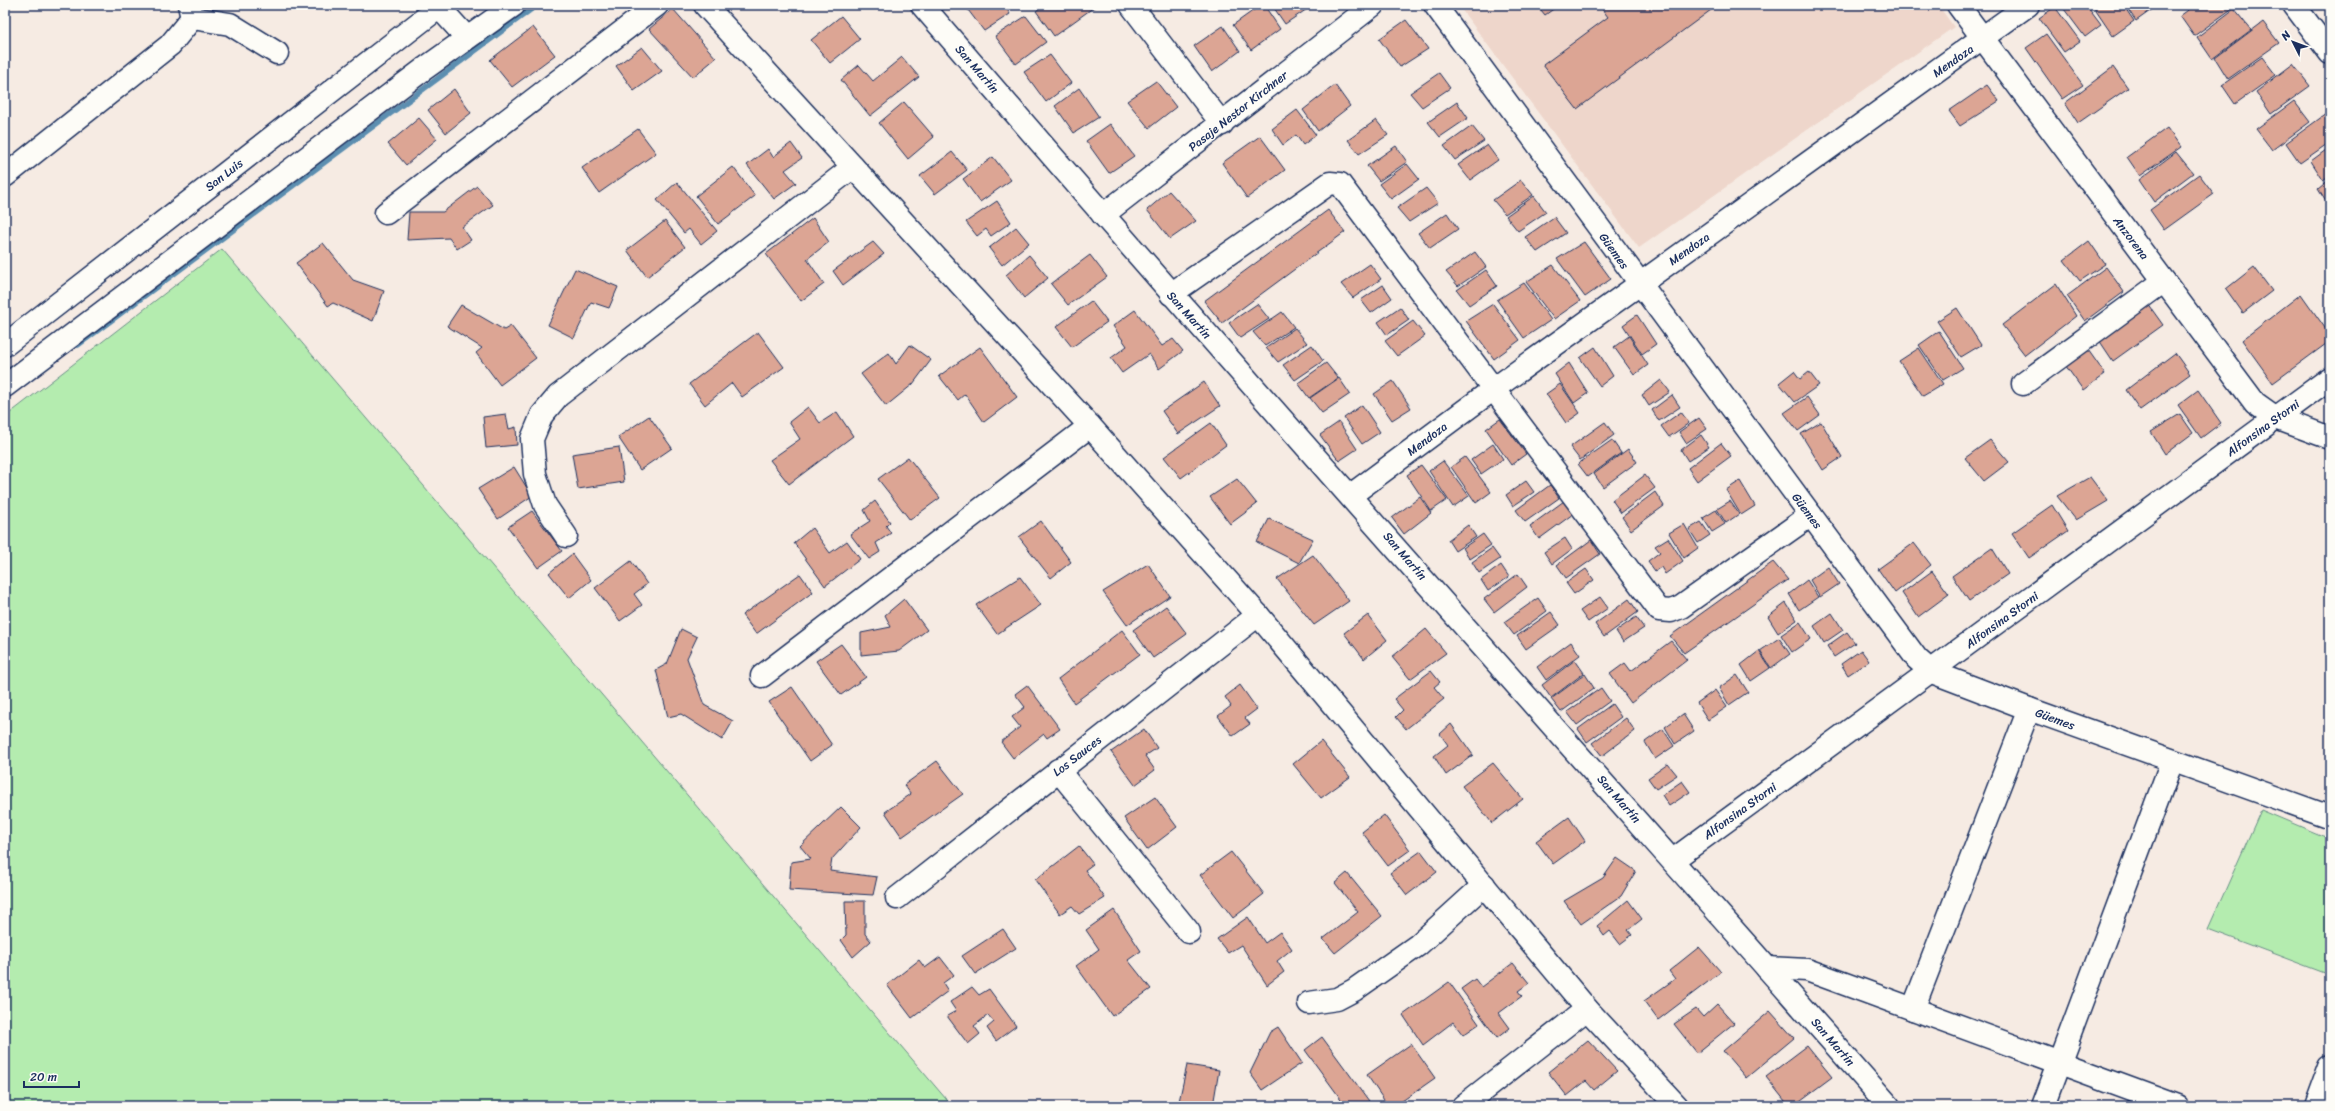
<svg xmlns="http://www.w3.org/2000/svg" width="2335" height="1111" font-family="Sriracha,sans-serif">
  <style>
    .built { fill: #eed6cb }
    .green { fill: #b4ecaf; stroke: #688e86 }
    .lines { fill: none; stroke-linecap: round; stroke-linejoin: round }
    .stream { stroke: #5b8eb0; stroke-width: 5.5 }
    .building { fill: #dca594; stroke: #1b2f5e }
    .minor-casing { stroke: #1b2f5e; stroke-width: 25 }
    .minor { stroke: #fdfcf7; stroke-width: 22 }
    .labels { text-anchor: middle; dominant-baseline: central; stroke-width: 3; stroke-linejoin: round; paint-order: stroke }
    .street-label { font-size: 12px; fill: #1b2f5e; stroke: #fdfcf7 }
  </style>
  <rect width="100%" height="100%" fill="#f6ebe3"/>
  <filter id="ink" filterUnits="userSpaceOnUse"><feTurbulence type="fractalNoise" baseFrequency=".025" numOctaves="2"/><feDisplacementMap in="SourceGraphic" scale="8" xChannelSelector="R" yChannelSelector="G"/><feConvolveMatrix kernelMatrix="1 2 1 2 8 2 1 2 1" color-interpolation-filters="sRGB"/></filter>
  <g filter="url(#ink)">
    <polygon class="built" points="1458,5 1938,5 1954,27 1639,248"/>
    <g class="green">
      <polygon points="222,249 952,1106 5,1106 5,417"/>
      <polygon points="2261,810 2330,839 2330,975 2208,929"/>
    </g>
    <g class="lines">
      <polyline class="stream" points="78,345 537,5"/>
    </g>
    <g class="building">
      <polygon points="966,5 1004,5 1010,14 984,31 965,6"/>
      <polygon points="1044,5 1097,5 1054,36 1036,11"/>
      <polygon points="1261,5 1264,5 1280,29 1251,50 1233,25"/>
      <polygon points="1272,5 1313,5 1285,24"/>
      <polygon points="1537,5 1559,5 1545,15"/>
      <polygon points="1599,5 1618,5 1620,7 1623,5 1715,7 1577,109 1543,65 1608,17"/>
      <polygon points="2061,5 2086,5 2101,25 2085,37"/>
      <polygon points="2092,5 2123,5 2134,21 2113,36"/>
      <polygon points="2125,5 2156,5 2157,6 2136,21"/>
      <polygon points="2195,5 2237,5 2194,36 2180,16"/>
      <polygon points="2055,7 2080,41 2064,52 2039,18"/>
      <polygon points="673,9 716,58 693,77 649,29"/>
      <polygon points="2234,9 2251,30 2212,59 2197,37"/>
      <polygon points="841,16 860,39 830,63 811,40"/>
      <polygon points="1026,16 1046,42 1016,64 995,36"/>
      <polygon points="1406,20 1428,49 1400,67 1379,39"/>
      <polygon points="2263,22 2279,43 2228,79 2215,58"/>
      <polygon points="1223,26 1240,51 1212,72 1194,46"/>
      <polygon points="533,27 555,55 512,87 490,60"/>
      <polygon points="2046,34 2083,85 2062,99 2026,48"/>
      <polygon points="642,47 662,71 634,91 616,66"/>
      <polygon points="1050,55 1071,83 1046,102 1024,72"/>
      <polygon points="902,57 919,77 870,116 841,80 859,65 873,81"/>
      <polygon points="2262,57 2276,75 2235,104 2222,85"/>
      <polygon points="2293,64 2310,86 2271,114 2256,92"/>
      <polygon points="2113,67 2128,88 2078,123 2065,103"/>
      <polygon points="1439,73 1450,88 1422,107 1410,93"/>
      <polygon points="1156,81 1176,107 1149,128 1127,101"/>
      <polygon points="1335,85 1350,106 1318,131 1303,110"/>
      <polygon points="1987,85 1999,101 1960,126 1949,111"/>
      <polygon points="1079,88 1099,117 1074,133 1055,106"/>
      <polygon points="454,89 471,113 446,133 428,110"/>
      <polygon points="2294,101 2310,122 2272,150 2256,129"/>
      <polygon points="904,102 934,137 908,159 879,123"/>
      <polygon points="1457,102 1468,118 1440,137 1428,122"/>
      <polygon points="1297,110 1316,135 1303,145 1296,135 1283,145 1272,129"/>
      <polygon points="2330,111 2330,142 2300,163 2286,143"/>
      <polygon points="419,118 437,139 406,165 388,144"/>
      <polygon points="1376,120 1388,135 1359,154 1348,140"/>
      <polygon points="1110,124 1134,156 1109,173 1086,141"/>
      <polygon points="1472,126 1484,141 1455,160 1444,146"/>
      <polygon points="2167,128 2181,147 2140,176 2127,157"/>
      <polygon points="638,129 656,153 599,193 582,168"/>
      <polygon points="1260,136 1285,170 1247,198 1222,163"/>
      <polygon points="791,143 802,158 785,170 796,183 774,199 747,165 768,149 773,157"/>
      <polygon points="1487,145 1498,160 1470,180 1458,165"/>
      <polygon points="1396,146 1407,162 1379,181 1367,166"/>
      <polygon points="2330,147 2330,175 2323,180 2311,161"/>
      <polygon points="952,152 967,170 935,194 920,176"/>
      <polygon points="2176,152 2193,173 2154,202 2139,180"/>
      <polygon points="993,157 1011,180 980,202 963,179"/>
      <polygon points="1407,164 1419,179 1391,199 1379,184"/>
      <polygon points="733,167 755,196 718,224 696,196"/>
      <polygon points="2199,174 2214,194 2164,230 2150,210"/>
      <polygon points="2330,179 2330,208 2318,189"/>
      <polygon points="1521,180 1533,195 1505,214 1493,200"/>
      <polygon points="677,182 717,231 701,244 689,229 684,233 657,200"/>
      <polygon points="477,186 493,205 462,227 471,240 457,249 449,238 407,240 409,212 443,212"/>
      <polygon points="1426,188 1438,203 1409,222 1397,208"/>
      <polygon points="1169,191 1196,221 1170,239 1147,210"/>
      <polygon points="1534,196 1546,212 1518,231 1506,216"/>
      <polygon points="997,201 1011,222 991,236 986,229 977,236 966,222"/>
      <polygon points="1328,210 1345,232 1222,323 1204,301"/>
      <polygon points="1447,213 1458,229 1430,248 1418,233"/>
      <polygon points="1554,217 1566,233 1537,252 1525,237"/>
      <polygon points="813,218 829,242 807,259 824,284 801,301 766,254"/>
      <polygon points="665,221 685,247 647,277 627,250"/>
      <polygon points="1016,227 1029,243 1002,265 989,248"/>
      <polygon points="2089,241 2105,264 2080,281 2064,260"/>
      <polygon points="873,242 884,254 843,285 833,271"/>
      <polygon points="1584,242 1611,279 1585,297 1557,259"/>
      <polygon points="323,243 353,280 384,291 373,321 333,303 328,306 296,263"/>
      <polygon points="1475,252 1486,267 1458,286 1446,272"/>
      <polygon points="1029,255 1048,278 1024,298 1006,275"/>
      <polygon points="1090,255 1107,277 1068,305 1051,284"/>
      <polygon points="1370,264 1381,279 1353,298 1341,284"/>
      <polygon points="1553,265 1580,301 1554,319 1526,282"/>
      <polygon points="2106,267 2124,292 2085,321 2067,296"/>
      <polygon points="2254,267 2272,291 2243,313 2226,289"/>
      <polygon points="575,269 618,287 609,308 591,302 574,338 548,325"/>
      <polygon points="1486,270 1497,286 1469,305 1457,290"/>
      <polygon points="1524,283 1551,320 1524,338 1497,300"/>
      <polygon points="2056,284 2076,316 2025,355 2002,325"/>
      <polygon points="1383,285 1392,298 1371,313 1361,300"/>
      <polygon points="2301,294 2330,335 2330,341 2273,383 2242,340"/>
      <polygon points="1091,301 1107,322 1072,347 1056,327"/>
      <polygon points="1257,304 1269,319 1240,338 1229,323"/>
      <polygon points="1493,304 1520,340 1494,359 1466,321"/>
      <polygon points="2148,304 2163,325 2113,361 2099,340"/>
      <polygon points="461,305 504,330 511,326 536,358 500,385 476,353 482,348 447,326"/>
      <polygon points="1400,307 1409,320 1387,335 1378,322"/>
      <polygon points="1957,308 1981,345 1961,357 1937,321"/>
      <polygon points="1135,310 1162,346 1173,339 1183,351 1159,369 1149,354 1122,373 1111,358 1127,346 1113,326"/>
      <polygon points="1282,312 1294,327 1265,346 1253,332"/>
      <polygon points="1637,315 1656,344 1642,354 1623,325"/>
      <polygon points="1413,321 1425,336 1397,356 1385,341"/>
      <polygon points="1295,328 1307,343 1278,362 1266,348"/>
      <polygon points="1939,331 1963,368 1943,380 1919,345"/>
      <polygon points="758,332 784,367 742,397 732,383 705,405 689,384"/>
      <polygon points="1629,336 1648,365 1634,375 1614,347"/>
      <polygon points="910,345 931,360 913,384 886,406 861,374 889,353 896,364"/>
      <polygon points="1312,345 1323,361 1295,380 1283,365"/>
      <polygon points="980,347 1017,397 984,422 965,394 958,400 939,376"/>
      <polygon points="1595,347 1613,376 1600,386 1580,358"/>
      <polygon points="2086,347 2105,374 2083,390 2063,362"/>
      <polygon points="1919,348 1943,384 1923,396 1899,361"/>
      <polygon points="2175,353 2190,374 2140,410 2126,390"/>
      <polygon points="1326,363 1338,378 1309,398 1298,383"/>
      <polygon points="1569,363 1588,393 1574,403 1555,374"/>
      <polygon points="1794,371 1800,379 1809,372 1819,385 1795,402 1779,383"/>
      <polygon points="1339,378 1350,394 1322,413 1310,398"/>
      <polygon points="1661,380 1670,392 1649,406 1642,395"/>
      <polygon points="1393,381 1411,408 1392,420 1374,394"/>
      <polygon points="1204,382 1220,406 1178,434 1162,411"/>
      <polygon points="1560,384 1580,413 1566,423 1546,394"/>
      <polygon points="2198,390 2221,423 2201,438 2178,405"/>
      <polygon points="1672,395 1680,407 1659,421 1652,410"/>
      <polygon points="1807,397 1820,415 1798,431 1784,413"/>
      <polygon points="1362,405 1380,432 1362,444 1344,418"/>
      <polygon points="808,407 820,423 837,412 853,436 789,484 770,460 800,439 789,422"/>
      <polygon points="1681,412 1689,423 1669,437 1661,426"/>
      <polygon points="506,414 509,429 516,427 517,445 486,448 483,417"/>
      <polygon points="2180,414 2193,433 2165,454 2151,432"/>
      <polygon points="649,416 672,448 640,470 618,437"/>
      <polygon points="1699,418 1707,429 1686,443 1679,432"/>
      <polygon points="1500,419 1526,454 1511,465 1486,429"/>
      <polygon points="1339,422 1357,449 1339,461 1320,435"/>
      <polygon points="1605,422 1614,435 1580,460 1570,447"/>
      <polygon points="1821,422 1842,457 1823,470 1801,434"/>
      <polygon points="1211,423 1226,445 1181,478 1164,457"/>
      <polygon points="1701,435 1709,447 1688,461 1681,450"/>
      <polygon points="1612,440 1621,453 1588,477 1578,464"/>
      <polygon points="1990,440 2009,462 1984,481 1965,458"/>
      <polygon points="1721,443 1731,456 1697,481 1688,468"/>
      <polygon points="1493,444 1503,459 1481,474 1471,460"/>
      <polygon points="619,447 624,482 578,489 572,454"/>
      <polygon points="1628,449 1637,462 1603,487 1594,474"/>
      <polygon points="908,457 940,498 910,520 878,479"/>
      <polygon points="1465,457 1491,492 1476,503 1451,467"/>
      <polygon points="1443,461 1469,496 1453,507 1429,471"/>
      <polygon points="1421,465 1447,500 1431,511 1407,475"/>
      <polygon points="514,467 532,496 498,519 478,489"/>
      <polygon points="1645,475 1655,488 1621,513 1612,500"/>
      <polygon points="2090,477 2108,501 2076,520 2057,496"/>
      <polygon points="1237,479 1257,504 1230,524 1210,497"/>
      <polygon points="1526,481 1534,492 1513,506 1506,495"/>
      <polygon points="1740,481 1755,506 1741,515 1726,490"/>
      <polygon points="1550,485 1559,498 1525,522 1516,510"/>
      <polygon points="1655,492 1664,506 1631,530 1622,517"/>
      <polygon points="1420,497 1431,513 1404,534 1392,518"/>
      <polygon points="875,501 890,522 886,526 891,533 876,543 880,552 869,559 850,534 870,521 864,510"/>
      <polygon points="1564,501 1573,514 1539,539 1530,526"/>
      <polygon points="1730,501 1739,514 1726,523 1717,509"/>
      <polygon points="2052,505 2068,531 2029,558 2012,533"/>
      <polygon points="1716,510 1725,524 1712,532 1703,518"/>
      <polygon points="532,511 562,551 538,568 508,527"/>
      <polygon points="1269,519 1313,539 1299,563 1257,542"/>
      <polygon points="1041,521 1071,562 1051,578 1019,537"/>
      <polygon points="1701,522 1710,535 1698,543 1689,529"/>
      <polygon points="1684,524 1698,548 1684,558 1669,533"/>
      <polygon points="1468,525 1476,537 1455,551 1448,540"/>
      <polygon points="812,528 830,553 847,541 860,559 825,586 794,543"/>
      <polygon points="1483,534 1491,545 1470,559 1463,548"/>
      <polygon points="1565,538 1572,549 1552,564 1544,552"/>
      <polygon points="1668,538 1683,561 1665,574 1661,567 1655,571 1648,561 1660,552 1655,546"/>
      <polygon points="1591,540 1600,554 1566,578 1557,565"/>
      <polygon points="1914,543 1931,565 1895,593 1878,569"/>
      <polygon points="1492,548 1500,559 1479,573 1472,562"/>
      <polygon points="1992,548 2008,574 1969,601 1952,576"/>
      <polygon points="572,554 591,580 569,598 549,573"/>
      <polygon points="1313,555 1349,601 1314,625 1277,579"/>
      <polygon points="631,561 647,584 634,594 642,605 620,621 595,588"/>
      <polygon points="1773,562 1788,580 1684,653 1670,636"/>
      <polygon points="1148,564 1170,596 1127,625 1103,592"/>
      <polygon points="1501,565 1509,577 1488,591 1481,580"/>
      <polygon points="1828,567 1839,584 1820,597 1810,580"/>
      <polygon points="1586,569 1594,580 1574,594 1566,583"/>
      <polygon points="1932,571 1949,594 1918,617 1902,593"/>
      <polygon points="800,574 813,592 756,634 742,615"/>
      <polygon points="1518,574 1527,587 1494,612 1484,599"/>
      <polygon points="1020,577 1041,605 997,634 976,605"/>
      <polygon points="1807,580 1818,597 1799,610 1789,594"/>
      <polygon points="1600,597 1608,608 1588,622 1580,611"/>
      <polygon points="1538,598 1547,611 1514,635 1504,622"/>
      <polygon points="904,599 927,630 899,651 861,655 861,633 891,627 885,615"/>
      <polygon points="1629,599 1638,612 1604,637 1595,624"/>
      <polygon points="1786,603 1797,620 1778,633 1768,617"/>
      <polygon points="1166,606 1187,634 1153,658 1133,630"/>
      <polygon points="1551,612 1560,625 1526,649 1517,636"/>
      <polygon points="1832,613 1843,630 1824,643 1814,626"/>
      <polygon points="1368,615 1387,640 1364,659 1344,633"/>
      <polygon points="1636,617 1644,628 1623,642 1616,631"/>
      <polygon points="1800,622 1811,639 1792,652 1781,635"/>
      <polygon points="681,629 697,637 687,658 704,705 733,721 722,740 681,714 668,717 656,670 667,664"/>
      <polygon points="1426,629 1446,653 1410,679 1392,657"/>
      <polygon points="1122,630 1140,654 1074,703 1058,679"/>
      <polygon points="1847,632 1855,643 1834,657 1827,646"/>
      <polygon points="1779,638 1790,654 1771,668 1760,651"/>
      <polygon points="1671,641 1687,660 1631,703 1610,674 1625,663 1631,671"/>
      <polygon points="1571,642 1580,655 1546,680 1537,667"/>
      <polygon points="841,644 866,677 841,695 816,661"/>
      <polygon points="1861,650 1869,661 1848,675 1841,664"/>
      <polygon points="1759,651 1770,668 1751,681 1741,665"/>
      <polygon points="1575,660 1584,673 1551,698 1542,685"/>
      <polygon points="1431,671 1440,682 1434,687 1444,699 1406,729 1396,717 1403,710 1394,699"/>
      <polygon points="1585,674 1594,688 1561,712 1551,699"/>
      <polygon points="1737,675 1748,692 1729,705 1719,688"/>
      <polygon points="1027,685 1060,729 1047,738 1044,734 1013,758 1001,742 1020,727 1012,717 1025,707 1015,694"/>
      <polygon points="1240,685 1257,709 1245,718 1250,724 1233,736 1218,716 1231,706 1225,697"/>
      <polygon points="792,687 832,745 810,761 769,702"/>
      <polygon points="1601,688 1610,701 1577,725 1567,712"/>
      <polygon points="1715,690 1727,707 1708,720 1697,703"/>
      <polygon points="1612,704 1621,717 1587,742 1578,729"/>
      <polygon points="1683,714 1694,731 1675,744 1665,727"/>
      <polygon points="1626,718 1635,731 1602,756 1592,743"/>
      <polygon points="1451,724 1473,755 1446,775 1434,756 1448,745 1440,734"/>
      <polygon points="1144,729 1157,748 1145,756 1155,770 1135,785 1111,752"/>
      <polygon points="1663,729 1674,746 1655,759 1645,742"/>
      <polygon points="1321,741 1350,777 1321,798 1293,764"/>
      <polygon points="937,761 963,794 902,837 885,812 911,794 904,785"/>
      <polygon points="1493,763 1523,799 1492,823 1462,786"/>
      <polygon points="1668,764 1677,775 1656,789 1648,778"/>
      <polygon points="1682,781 1690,792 1669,806 1662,795"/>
      <polygon points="1155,797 1177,827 1147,850 1124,818"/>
      <polygon points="841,807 861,827 832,859 830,871 877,877 873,895 789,890 791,862 811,859 800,846"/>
      <polygon points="1384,815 1410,850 1388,866 1362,832"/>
      <polygon points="1569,817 1585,841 1553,864 1536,841"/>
      <polygon points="1079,846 1093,864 1085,870 1105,898 1079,914 1072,906 1060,914 1035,880"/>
      <polygon points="1421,851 1437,872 1407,895 1390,873"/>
      <polygon points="1231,852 1264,894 1233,918 1200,875"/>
      <polygon points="1617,858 1636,871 1621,896 1581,924 1564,901 1603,878"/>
      <polygon points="1347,873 1382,916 1335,953 1323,939 1358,912 1335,883"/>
      <polygon points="1628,900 1642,919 1628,930 1632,935 1620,944 1610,931 1604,936 1597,926"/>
      <polygon points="845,901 865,901 865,934 871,941 853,957 841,940 846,935"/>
      <polygon points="1114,910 1141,951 1128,960 1151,989 1112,1016 1076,966 1099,949 1086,930"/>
      <polygon points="1248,917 1265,943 1280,932 1292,949 1277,961 1284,972 1267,985 1241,945 1228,953 1217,939"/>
      <polygon points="1003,929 1016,948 975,974 962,956"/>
      <polygon points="1699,947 1721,972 1658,1020 1644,1001 1675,979 1669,971"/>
      <polygon points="940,957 954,975 943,983 948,991 912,1018 887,985 919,960 925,968"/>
      <polygon points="1513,963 1529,983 1518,991 1522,996 1499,1013 1510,1028 1497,1038 1461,989 1475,979 1481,987"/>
      <polygon points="1449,982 1479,1024 1463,1035 1453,1022 1423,1045 1403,1015"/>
      <polygon points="972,987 979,995 989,989 1016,1026 996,1041 987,1028 994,1022 988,1015 974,1026 980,1034 968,1044 947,1016 956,1011 950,1002"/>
      <polygon points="1717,1004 1734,1023 1697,1053 1674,1024 1696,1009 1703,1017"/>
      <polygon points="1770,1011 1794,1038 1746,1078 1723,1051"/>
      <polygon points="1278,1027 1302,1063 1262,1090 1250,1073 1270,1032"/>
      <polygon points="1322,1037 1369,1101 1363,1106 1346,1106 1305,1050"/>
      <polygon points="1588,1040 1617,1071 1594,1090 1586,1081 1567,1096 1548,1072"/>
      <polygon points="1411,1044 1435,1078 1395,1106 1388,1106 1367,1075"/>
      <polygon points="1807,1046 1832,1077 1793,1106 1789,1106 1766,1077"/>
      <polygon points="1187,1065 1219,1070 1213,1106 1178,1106"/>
    </g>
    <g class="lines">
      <defs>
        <g id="minor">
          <polyline points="189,5 192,18 230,24 277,53"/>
          <polyline points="437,5 467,38"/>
          <polyline points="705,5 1090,426 1258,615 1587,1009 1677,1106"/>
          <path d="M 922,5 C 1240,376 1566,740 1889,1106"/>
          <polyline points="1131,5 1222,124"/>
          <polyline points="1435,5 1917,659 1932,672 2029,709 2330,817"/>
          <polyline points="1958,5 2255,403 2276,418 2330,438"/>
          <polyline points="2294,5 2330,53"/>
          <polyline points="5,176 170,45 192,18"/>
          <polyline points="386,213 657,5"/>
          <polyline points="1103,215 1373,5"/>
          <polyline points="1171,294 1330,183 1340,184 1659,610 1671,611 1681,607 1811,515"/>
          <polyline points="5,345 442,5"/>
          <polyline points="2023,384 2164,281"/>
          <polyline points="5,386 424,69 514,5"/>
          <polyline points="1351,495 1495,388 2028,5"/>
          <polyline points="566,536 545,505 535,474 532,439 542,415 558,396 853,167"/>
          <polyline points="762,676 1090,426"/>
          <polyline points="1058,770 1189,932"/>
          <polyline points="1673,860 2330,378"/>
          <polyline points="897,898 1258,615"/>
          <polyline points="1767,968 1807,970 2177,1106"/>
          <polyline points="1309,1003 1337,999 1354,990 1418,945 1484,885"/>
          <polyline points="1913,1009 2029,709"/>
          <polyline points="1463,1106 1587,1009"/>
          <polyline points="2043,1106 2172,761"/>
          <polyline points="2315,1106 2330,1065"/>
        </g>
      </defs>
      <use href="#minor" class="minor-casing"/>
      <use href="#minor" class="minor"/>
    </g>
  </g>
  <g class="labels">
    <g class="street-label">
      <text transform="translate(1953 61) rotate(-35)">Mendoza</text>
      <text transform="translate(977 69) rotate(49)">San Martín</text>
      <text transform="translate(1238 111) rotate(-38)">Pasaje Nestor Kirchner</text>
      <text transform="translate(224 175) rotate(-38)">San Luis</text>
      <text transform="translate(2131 238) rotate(53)">Anzorena</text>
      <text transform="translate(1689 249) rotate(-35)">Mendoza</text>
      <text transform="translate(1614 251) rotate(54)">Güemes</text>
      <text transform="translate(1189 315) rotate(48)">San Martín</text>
      <text transform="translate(2263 428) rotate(-36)">Alfonsina Storni</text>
      <text transform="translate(1427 439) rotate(-37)">Mendoza</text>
      <text transform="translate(1807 511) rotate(53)">Güemes</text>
      <text transform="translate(1405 556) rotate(49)">San Martín</text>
      <text transform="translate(2002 620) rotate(-36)">Alfonsina Storni</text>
      <text transform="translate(2055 719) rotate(20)">Güemes</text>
      <text transform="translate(1077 756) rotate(-38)">Los Sauces</text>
      <text transform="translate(1619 799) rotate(49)">San Martín</text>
      <text transform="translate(1740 811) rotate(-36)">Alfonsina Storni</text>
      <text transform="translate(1833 1042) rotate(49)">San Martín</text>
    </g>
  </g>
  <rect width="2335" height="1111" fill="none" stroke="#fdfcf7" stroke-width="20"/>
  <rect x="10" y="10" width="2315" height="1091" fill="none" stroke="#1b2f5e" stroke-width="1.5" filter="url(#ink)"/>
  <g transform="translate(2293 42) rotate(312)" stroke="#fdfcf7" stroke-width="3" paint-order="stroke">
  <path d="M0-3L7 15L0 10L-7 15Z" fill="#1b2f5e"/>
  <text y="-6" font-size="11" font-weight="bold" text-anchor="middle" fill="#1b2f5e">N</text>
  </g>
  <path d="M24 1081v6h55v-6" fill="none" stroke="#1b2f5e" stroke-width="2"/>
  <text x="30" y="1081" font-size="12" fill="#1b2f5e" stroke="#fdfcf7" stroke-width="3" paint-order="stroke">20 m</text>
</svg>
